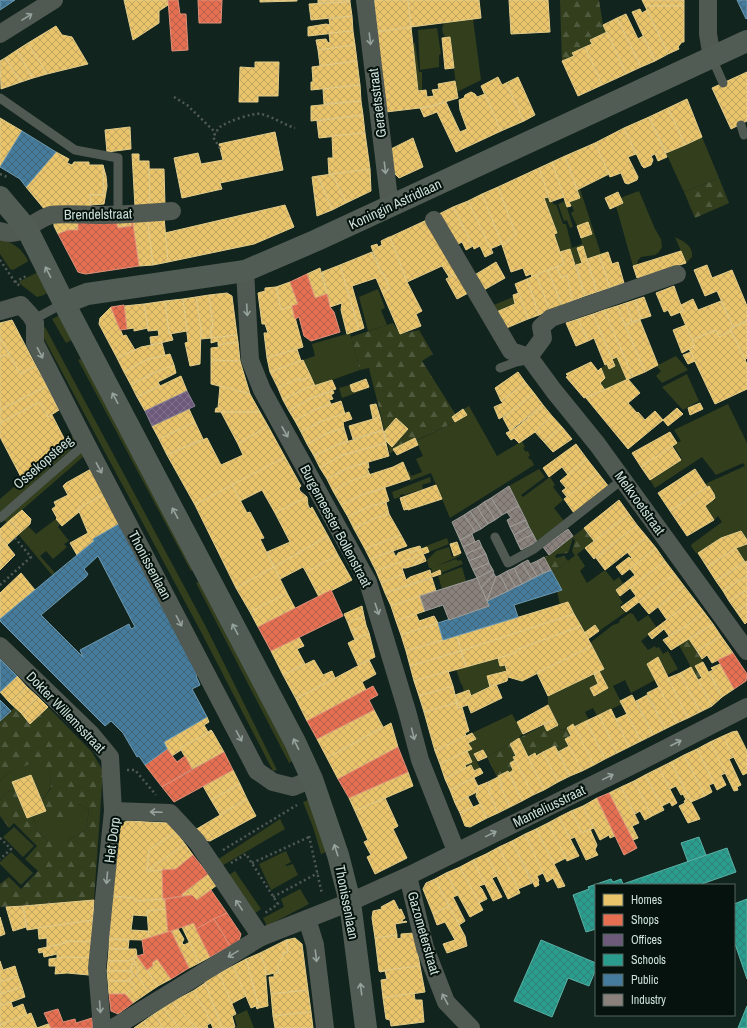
<svg xmlns="http://www.w3.org/2000/svg" width="747" height="1028" font-family="'Archivo Narrow',sans-serif">
  <style>
    .green { fill: #333e1d }
    .forest { fill: url(#forest-firs) }
    .homes { fill: url(#homes-cross-hatch); stroke: #e1cc8b }
    .shops { fill: url(#shops-cross-hatch); stroke: #df917a }
    .offices { fill: url(#offices-cross-hatch); stroke: #8a8196 }
    .schools { fill: url(#schools-cross-hatch); stroke: #5bb1a5 }
    .public { fill: url(#public-cross-hatch); stroke: #6e99af; fill-rule: evenodd }
    .industry { fill: url(#industry-cross-hatch); stroke: #9e9d98 }
    .lines { fill: none; stroke-linecap: round; stroke-linejoin: round }
    .path { stroke: #515a55; stroke-width: 2.5; stroke-dasharray: 2 3; stroke-linecap: butt }
    .service { stroke: #505952; stroke-width: 9 }
    .minor { stroke: #505952; stroke-width: 18 }
    .secondary { stroke: #515c54; stroke-width: 22 }
    .oneway { stroke: #95a39c }
    .oneway2 { stroke: #95a49d }
    .labels { text-anchor: middle; dominant-baseline: central; stroke-width: 4; stroke-linejoin: round; paint-order: stroke }
    .street-label { font-size: 14px; fill: #cddfd8; stroke: #05120d }
  </style>
  <defs>
    <pattern id="forest-firs" width="22" height="20" patternUnits="userSpaceOnUse"><rect width="22" height="20" fill="#333e1d"/><path d="M5 1l3.5 6h-7zM16 11l3.5 6h-7z" fill="#4f593d"/></pattern>
    <pattern id="homes-cross-hatch" width="8" height="8" patternUnits="userSpaceOnUse"><rect width="8" height="8" fill="#e9c46a"/><path d="M0 0l8 8M0 8l8-8" fill="none" stroke="#bea460"/></pattern>
    <pattern id="shops-cross-hatch" width="8" height="8" patternUnits="userSpaceOnUse"><rect width="8" height="8" fill="#e76f51"/><path d="M0 0l8 8M0 8l8-8" fill="none" stroke="#b4624c"/></pattern>
    <pattern id="offices-cross-hatch" width="8" height="8" patternUnits="userSpaceOnUse"><rect width="8" height="8" fill="#6d597a"/><path d="M0 0l8 8M0 8l8-8" fill="none" stroke="#81708c"/></pattern>
    <pattern id="schools-cross-hatch" width="8" height="8" patternUnits="userSpaceOnUse"><rect width="8" height="8" fill="#2a9d8f"/><path d="M0 0l8 8M0 8l8-8" fill="none" stroke="#308278"/></pattern>
    <pattern id="public-cross-hatch" width="8" height="8" patternUnits="userSpaceOnUse"><rect width="8" height="8" fill="#457b9d"/><path d="M0 0l8 8M0 8l8-8" fill="none" stroke="#426578"/></pattern>
    <pattern id="industry-cross-hatch" width="8" height="8" patternUnits="userSpaceOnUse"><rect width="8" height="8" fill="#8a817c"/><path d="M0 0l8 8M0 8l8-8" fill="none" stroke="#6f6b67"/></pattern>
  </defs>
  <rect width="100%" height="100%" fill="#12241e"/>
  <g class="green">
    <path d="M 473,19 L 481,80 L 457,92 L 450,38 L 446,38 C 442,33 441,29 444,23 Z"/>
    <polygon points="437,28 441,54 439,55 439,67 420,70 418,30"/>
    <polygon points="413,43 415,43 419,72 422,72 422,91 418,91"/>
    <polygon points="702,137 719,178 684,192 666,153"/>
    <polygon points="580,189 601,254 587,259 583,247 577,248 582,263 576,265 570,249 560,252 544,198 549,197 552,201 554,205 556,204 563,224 566,224 572,248 582,244 581,238 592,234 588,222 577,226 571,213 574,211 572,206 569,206 569,202 580,198 577,190"/>
    <polygon points="639,191 655,229 661,239 662,247 659,252 655,255 641,257 638,260 637,264 633,266 616,206 620,198"/>
    <polygon points="565,201 573,227 570,228 567,220 564,221 558,204"/>
    <path d="M 675,237 C 684,242 693,245 692,257 L 686,263 Z"/>
    <path d="M 0,238 C 12,243 22,248 28,261 L 27,262 L 13,270 L 10,269 L 0,254 Z"/>
    <polygon points="38,272 48,292 44,295 37,297 19,283 20,281"/>
    <polygon points="378,289 385,308 381,310 387,325 368,331 359,297"/>
    <polygon points="513,297 515,304 494,313 491,306"/>
    <polygon points="60,315 72,340 66,343 52,319"/>
    <polygon points="45,327 206,627 277,770 273,771 200,630 39,329"/>
    <polygon points="350,333 360,370 315,386 303,360 315,356 312,344"/>
    <polygon points="676,356 688,370 662,383 656,376 661,371 656,366"/>
    <polygon points="617,357 627,380 605,390 600,383 605,378 601,368 607,364 609,369 615,366 612,359"/>
    <polygon points="83,358 195,568 191,571 78,360"/>
    <polygon points="687,374 699,401 683,410 662,387"/>
    <polygon points="350,385 352,391 354,392 369,387 369,388 342,398 339,388"/>
    <polygon points="728,404 747,443 747,540 740,531 721,538 698,553 696,553 691,546 692,544 722,522 718,516 714,520 705,506 714,500 715,497 709,486 707,487 705,484 745,466 743,463 716,475 702,457 655,488 650,480 682,459 673,445 681,441 674,430"/>
    <polygon points="469,406 497,456 522,441 525,447 523,448 526,452 528,451 530,456 528,457 530,460 531,459 534,465 450,518 431,473 410,481 407,472 409,471 411,476 422,472 416,459 423,456 416,441 459,420 455,414"/>
    <polygon points="73,436 77,444 0,513 0,499"/>
    <polygon points="81,450 84,456 7,523 3,519"/>
    <polygon points="539,469 545,477 521,495 523,497 550,477 555,485 553,487 563,500 554,508 564,521 537,542 509,486"/>
    <polygon points="430,477 431,482 422,485 423,489 404,495 404,494 400,495 400,497 394,499 392,492"/>
    <polygon points="56,519 60,525 58,527 69,541 64,544 67,547 53,559 46,551 40,556 55,573 52,575 18,534 28,526 36,534"/>
    <polygon points="447,538 449,544 429,552 427,547 421,549 421,548"/>
    <polygon points="747,544 747,561 745,562 736,548"/>
    <polygon points="449,547 452,557 460,554 460,556 436,566 456,559 458,561 461,560 463,564 441,573 440,570 432,573 431,568 429,568 427,560 436,551"/>
    <polygon points="577,554 585,566 580,571 587,583 605,570 614,581 619,577 623,584 616,590 620,596 619,597 623,603 620,605 626,612 599,631 595,626 584,633 568,602 560,605 557,591 561,590 552,573"/>
    <polygon points="462,567 466,581 442,589 438,576"/>
    <polygon points="201,580 294,760 289,763 196,583"/>
    <polygon points="630,613 633,614 638,622 648,615 657,628 641,641 648,650 655,646 656,648 659,647 663,654 668,651 678,669 667,675 657,658 647,664 655,680 631,693 625,680 613,686 622,704 597,716 593,708 585,712 589,720 574,727 573,724 561,731 548,705 548,696 594,674 598,684 590,688 594,695 608,688 599,671 590,643 613,625 619,623 620,620"/>
    <polygon points="498,658 500,666 505,665 507,671 487,676 490,687 471,696 469,691 464,692 462,684 461,684 456,669"/>
    <polygon points="512,714 523,734 510,744 487,757 474,755 480,768 474,771 471,765 466,768 465,765 467,751 472,749 468,743 476,739 472,733"/>
    <polygon points="34,761 50,773 51,787 42,801 31,775 13,782 15,789 7,792 0,800 0,781 8,773"/>
    <polygon points="308,800 326,852 321,854 313,827 303,802"/>
    <polygon points="79,804 89,810 86,830 67,841 48,841 38,832 33,816 46,811"/>
    <polygon points="280,819 285,829 220,867 217,860"/>
    <polygon points="14,827 34,846 23,857 3,837"/>
    <polygon points="286,851 291,862 285,865 287,866 293,864 298,875 271,890 259,864"/>
    <polygon points="11,852 33,873 21,885 0,864 0,862"/>
    <polygon points="235,871 261,909 253,915 226,877"/>
    <polygon points="300,889 309,904 267,926 263,918 284,907 281,899"/>
    <polygon points="247,1010 254,1028 235,1028 237,1026 234,1016"/>
  </g>
  <g class="forest">
    <polygon points="560,0 599,0 603,25 607,32 590,40 592,44 573,53 574,56 562,61"/>
    <polygon points="719,178 729,203 695,218 684,192"/>
    <polygon points="393,323 400,334 419,330 433,354 422,361 459,420 390,453 369,368 360,370 351,337"/>
    <polygon points="584,528 594,541 575,556 572,551 575,540 573,538 568,553 557,554 555,556 556,558 564,556 568,561 552,573 544,557 549,555"/>
    <polygon points="689,639 703,662 696,666 702,678 698,680 679,645"/>
    <polygon points="15,707 30,724 48,707 92,752 103,771 94,900 0,907 0,884 9,877 21,889 38,871 25,859 37,846 14,823 9,828 0,816 0,800 7,792 15,789 27,818 33,816 38,832 48,841 67,841 86,830 89,810 79,804 66,819 57,820 50,818 42,801 51,788 50,773 34,762 8,773 0,781 0,721"/>
    <polygon points="544,725 547,731 558,725 561,731 567,728 571,736 569,746 558,752 555,746 536,756 534,753 528,757 519,738"/>
    <polygon points="510,744 516,756 514,757 515,760 510,763 513,770 509,773 507,771 497,777 487,757"/>
  </g>
  <g class="homes">
    <polygon points="124,0 168,0 168,5 159,11 159,23 133,40"/>
    <polygon points="260,0 297,0 297,1 260,2"/>
    <polygon points="318,0 350,0 350,2 318,3"/>
    <polygon points="374,0 408,0 411,27 377,32"/>
    <polygon points="408,0 479,0 481,18 411,27"/>
    <polygon points="509,0 548,0 550,32 511,34"/>
    <polygon points="642,0 684,0 684,6 645,6"/>
    <polygon points="350,2 352,16 311,20 309,4"/>
    <polygon points="645,6 684,6 684,42 682,42 678,47 679,49 668,54"/>
    <polygon points="640,9 642,13 647,10 668,54 655,61 632,12"/>
    <polygon points="626,14 638,39 643,36 655,61 641,67 617,18"/>
    <polygon points="352,16 353,31 308,36 308,27 326,24 330,25 329,19"/>
    <polygon points="617,18 641,67 626,74 603,25"/>
    <polygon points="56,26 62,35 72,37 88,64 47,74 28,43"/>
    <polygon points="411,27 418,91 426,90 427,97 434,96 432,90 439,89 438,84 455,81 458,98 428,107 386,112 377,32"/>
    <polygon points="353,31 355,45 318,50 316,40 326,39 328,43 330,42 329,33"/>
    <polygon points="607,32 626,74 602,85 585,47 592,44 590,40"/>
    <polygon points="450,37 454,68 445,69 442,38"/>
    <polygon points="28,43 47,74 33,78 22,60 17,50"/>
    <polygon points="355,45 357,61 320,66 318,50"/>
    <polygon points="585,47 602,85 578,96 562,61 574,56 572,53"/>
    <polygon points="17,50 22,60 33,78 21,82 5,58"/>
    <polygon points="5,58 21,82 1,89 0,61"/>
    <polygon points="357,61 360,85 311,90 311,82 313,82 312,67"/>
    <polygon points="255,62 279,62 278,96 258,96 258,102 239,102 240,67 255,68"/>
    <polygon points="747,72 747,121 731,129 712,88"/>
    <polygon points="498,77 502,85 506,83 524,121 501,131 481,86"/>
    <polygon points="518,77 535,115 524,121 506,83"/>
    <polygon points="360,85 361,101 324,104 323,89"/>
    <polygon points="471,92 475,94 477,97 485,94 501,131 456,152 437,112 424,117 420,108 428,107 446,102 460,132 467,129 460,110 459,100 464,98 465,95"/>
    <polygon points="687,99 702,137 685,145 668,108"/>
    <polygon points="361,101 363,115 311,121 311,106"/>
    <polygon points="668,108 685,145 666,153 649,117"/>
    <polygon points="363,115 365,133 319,138 317,121"/>
    <polygon points="649,117 667,157 658,161 655,154 651,156 653,160 651,165 644,168 642,166 624,128"/>
    <polygon points="0,118 22,131 0,167"/>
    <polygon points="130,127 131,149 107,152 105,130"/>
    <polygon points="624,128 636,154 628,157 638,177 637,180 628,184 625,183 621,173 610,177 595,143"/>
    <polygon points="275,132 283,170 220,183 222,189 182,198 174,158 198,153 201,164 223,160 219,144"/>
    <polygon points="365,133 370,169 329,175 328,158 333,158 332,136"/>
    <polygon points="413,138 423,167 399,178 394,173 391,149"/>
    <polygon points="595,143 609,174 577,190 565,156"/>
    <polygon points="56,152 69,159 67,163 72,165 74,162 89,162 89,165 103,165 104,195 90,195 91,209 45,210 26,187"/>
    <polygon points="132,154 139,154 139,161 149,161 150,207 135,207"/>
    <polygon points="565,156 580,198 569,202 571,206 567,207 552,162"/>
    <polygon points="552,162 564,197 550,202 539,168"/>
    <polygon points="103,165 106,176 107,186 104,204 91,205 90,195 104,195"/>
    <polygon points="539,168 549,197 544,198 557,233 554,234 564,264 532,277 531,274 526,276 523,268 511,272 502,245 516,235 498,187"/>
    <polygon points="149,169 164,169 165,206 150,207"/>
    <polygon points="370,169 371,191 346,203 332,174"/>
    <polygon points="332,174 346,203 332,210 318,176"/>
    <polygon points="318,176 332,210 317,216 312,177"/>
    <polygon points="498,187 516,235 502,245 482,194"/>
    <polygon points="618,192 623,203 610,209 605,198"/>
    <polygon points="482,194 502,244 490,249 468,201"/>
    <polygon points="468,201 493,253 485,257 480,246 474,249 473,246 453,207"/>
    <polygon points="285,205 294,227 254,244 168,262 165,233"/>
    <polygon points="453,207 473,246 466,250 462,242 456,245 439,214"/>
    <polygon points="147,217 164,217 168,262 153,265"/>
    <polygon points="147,217 153,265 139,266 132,218"/>
    <polygon points="431,218 461,271 449,277 442,266 407,282 390,237"/>
    <polygon points="78,220 78,230 68,230 58,234 54,226 54,223"/>
    <polygon points="117,221 131,221 132,226 118,228"/>
    <polygon points="588,222 592,234 581,238 577,226"/>
    <polygon points="389,237 390,237 407,282 422,311 416,314 421,326 400,334 382,292 390,289 383,273 381,273 371,246 377,244 378,247 382,245 381,241"/>
    <polygon points="583,246 597,292 585,296 576,265 582,263 577,248"/>
    <polygon points="570,249 585,296 572,301 567,275 561,278 557,267 564,264 560,252"/>
    <polygon points="681,251 686,263 637,278 633,266"/>
    <polygon points="372,252 381,273 383,273 390,289 382,292 376,278 352,286 364,328 359,330 340,265"/>
    <polygon points="608,252 612,264 618,262 624,283 610,288 599,255"/>
    <polygon points="599,255 610,288 597,292 587,259"/>
    <polygon points="496,262 505,278 482,291 473,276"/>
    <polygon points="340,265 359,330 347,334 341,310 342,303 330,307 322,272"/>
    <polygon points="707,265 712,278 732,270 747,306 747,321 733,327 717,291 705,296 694,270"/>
    <polygon points="557,267 561,278 567,275 572,301 562,306 548,270"/>
    <polygon points="320,268 327,294 315,298 307,274"/>
    <polygon points="548,270 562,306 550,310 536,275"/>
    <polygon points="461,271 472,291 457,299 446,279"/>
    <polygon points="536,275 550,310 539,315 527,279"/>
    <polygon points="527,279 539,315 528,319 515,284"/>
    <polygon points="290,282 298,304 281,310 276,287"/>
    <polygon points="674,286 683,311 671,316 668,310 664,312 656,293"/>
    <polygon points="276,287 281,310 292,306 303,347 267,358 264,333 268,333 265,324 262,324 258,293 265,291 265,288"/>
    <polygon points="227,293 232,296 237,335 211,338 211,327 213,327 209,295"/>
    <polygon points="519,293 528,319 504,329 494,313 515,304 513,295"/>
    <polygon points="209,295 213,327 211,327 211,338 201,339 201,329 196,297"/>
    <polygon points="196,297 201,329 200,364 190,366 185,343 188,342 183,299"/>
    <polygon points="644,297 651,316 641,319 635,300"/>
    <polygon points="183,299 187,331 169,334 165,301"/>
    <polygon points="693,299 698,310 721,301 733,327 730,329 731,331 719,337 716,330 692,340 680,312 683,311 681,305"/>
    <polygon points="635,300 641,319 632,322 626,303"/>
    <polygon points="165,301 169,334 171,334 173,340 151,345 150,337 159,336 158,330 148,331 144,304"/>
    <polygon points="626,303 632,322 625,325 617,306"/>
    <polygon points="144,304 148,328 134,331 134,328 127,329 124,306"/>
    <polygon points="617,306 645,372 633,377 604,310"/>
    <polygon points="111,307 123,336 126,335 135,350 117,358 99,324 100,318"/>
    <polygon points="604,310 633,377 627,380 617,357 612,359 593,314"/>
    <polygon points="593,314 615,366 609,369 607,364 605,365 594,338 588,341 578,319"/>
    <polygon points="578,319 588,341 576,346 566,323"/>
    <polygon points="12,320 36,366 20,374 0,337 0,323"/>
    <polygon points="640,320 658,365 645,372 625,325"/>
    <polygon points="747,321 747,358 745,360 730,329"/>
    <polygon points="686,325 695,346 682,353 673,330"/>
    <polygon points="716,330 719,337 731,331 747,364 747,389 715,404 689,349 695,346 692,340"/>
    <polygon points="237,335 238,342 218,345 218,341 211,343 211,338"/>
    <polygon points="0,337 9,354 0,357"/>
    <polygon points="238,342 240,361 211,360 211,348 219,347 218,345"/>
    <polygon points="162,343 165,355 146,360 124,372 117,358 141,347"/>
    <polygon points="297,349 301,361 270,372 267,358"/>
    <polygon points="691,352 695,361 688,364 683,355"/>
    <polygon points="9,354 20,374 36,366 47,386 0,410 0,357"/>
    <polygon points="170,354 174,365 154,373 131,385 124,372 146,360"/>
    <polygon points="211,360 240,361 250,394 211,384"/>
    <polygon points="303,360 311,377 300,381 299,378 278,388 270,372"/>
    <polygon points="591,362 598,371 601,368 605,378 600,383 605,390 584,398 566,377 568,376 566,374"/>
    <polygon points="174,365 176,373 158,382 160,386 137,397 131,385 154,373"/>
    <polygon points="518,372 526,383 501,401 495,388"/>
    <polygon points="181,376 187,391 145,411 137,397"/>
    <polygon points="311,377 315,386 304,389 283,400 278,388 299,378 300,381"/>
    <polygon points="366,379 369,387 354,392 352,391 350,385"/>
    <polygon points="628,379 640,393 628,403 637,413 638,412 645,420 655,411 663,420 677,408 683,414 668,426 663,420 628,449 586,398"/>
    <polygon points="332,380 336,389 309,399 289,411 283,400 304,389"/>
    <polygon points="526,383 534,393 509,413 499,419 494,407 503,403 501,401"/>
    <polygon points="47,386 59,410 48,417 40,402 0,423 0,410"/>
    <polygon points="220,386 250,394 260,412 215,412 216,408 218,408"/>
    <polygon points="333,391 334,393 331,395 333,399 329,400 331,404 314,410 295,421 289,411 309,399"/>
    <polygon points="534,393 543,405 510,431 503,418"/>
    <polygon points="341,401 345,414 322,421 301,432 295,421 314,410"/>
    <polygon points="40,402 48,417 52,415 66,442 22,479 0,437 0,423"/>
    <polygon points="700,403 703,409 690,415 688,408"/>
    <polygon points="376,404 380,417 373,419 370,405"/>
    <polygon points="543,405 552,416 535,432 519,443 514,438 511,440 506,433 516,428"/>
    <polygon points="189,409 195,422 159,439 152,426"/>
    <polygon points="463,409 467,415 455,422 452,417"/>
    <polygon points="221,412 260,412 268,426 238,444"/>
    <polygon points="349,412 352,419 343,422 344,428 328,433 307,444 301,432 322,421"/>
    <polygon points="552,416 562,427 544,442 535,432"/>
    <polygon points="380,417 383,430 353,439 349,426"/>
    <polygon points="396,418 408,429 392,447 386,441 384,432"/>
    <polygon points="195,422 203,439 167,455 159,439"/>
    <polygon points="268,426 285,457 195,505 167,455 207,438 221,465 243,455 238,444"/>
    <polygon points="562,427 572,439 553,452 544,442"/>
    <polygon points="344,428 348,441 337,445 314,456 307,444 328,433"/>
    <polygon points="383,430 386,443 340,456 320,468 314,456 337,445"/>
    <polygon points="670,432 677,443 641,467 632,453"/>
    <polygon points="415,438 418,445 397,455 393,449"/>
    <polygon points="386,443 389,456 348,468 327,479 320,468 340,456"/>
    <polygon points="576,444 587,459 568,475 562,467 549,477 543,468"/>
    <polygon points="672,446 681,460 650,480 641,467"/>
    <polygon points="285,457 301,486 299,488 300,491 307,497 275,513 262,490 240,501 232,485"/>
    <polygon points="587,459 598,473 567,497 562,491 566,488 560,481"/>
    <polygon points="368,462 369,468 367,468 370,475 353,480 333,491 327,479 348,468"/>
    <polygon points="403,462 410,479 362,495 341,505 333,491 353,480 393,467"/>
    <polygon points="91,469 104,494 78,509 79,512 62,526 56,519 57,518 52,509 56,506 54,502 68,495 63,486 66,483"/>
    <polygon points="695,469 707,487 670,511 658,493"/>
    <polygon points="598,473 609,487 574,513 564,499"/>
    <polygon points="232,485 247,513 250,512 264,538 260,539 274,567 236,588 195,505"/>
    <polygon points="436,485 442,499 408,510 403,497"/>
    <polygon points="709,486 714,494 715,498 713,500 705,506 714,520 687,536 670,511"/>
    <polygon points="385,488 389,501 368,507 348,517 341,505 362,495"/>
    <polygon points="104,494 119,524 93,539 94,541 77,555 70,543 88,533 78,509"/>
    <polygon points="307,497 308,505 310,509 312,507 328,536 274,567 267,552 290,542 275,513"/>
    <polygon points="403,497 408,509 404,510 400,498"/>
    <polygon points="619,500 629,514 594,541 584,528"/>
    <polygon points="386,502 389,514 375,518 354,529 348,517 368,507"/>
    <polygon points="22,510 31,519 30,524 21,532 10,520"/>
    <polygon points="389,514 401,535 365,549 354,529 375,518"/>
    <polygon points="629,514 637,525 594,559 585,548"/>
    <polygon points="10,520 21,532 7,545 0,537 0,529"/>
    <polygon points="637,525 647,537 605,570 596,558"/>
    <polygon points="741,531 747,540 747,544 736,548 707,567 698,553 721,538"/>
    <polygon points="401,535 407,546 370,559 365,549"/>
    <polygon points="328,536 338,555 306,572 303,567 280,579 274,567"/>
    <polygon points="0,537 7,545 0,551"/>
    <polygon points="647,537 656,548 622,575 616,567 629,557 631,559 632,558 627,552"/>
    <polygon points="457,542 461,553 454,556 450,544"/>
    <polygon points="7,545 15,555 0,570 0,551"/>
    <polygon points="420,546 421,549 410,553 409,549"/>
    <polygon points="427,547 429,552 376,571 370,559 393,551 396,557 398,553 409,549 410,553"/>
    <polygon points="656,548 665,561 620,596 616,590 635,575 630,569"/>
    <polygon points="736,548 745,562 716,581 707,567"/>
    <polygon points="423,554 425,558 415,562 416,565 406,568 402,568 404,574 381,583 376,571"/>
    <polygon points="338,555 352,580 319,597 306,572"/>
    <polygon points="425,558 426,561 416,565 415,562"/>
    <polygon points="665,561 675,574 626,612 621,607 636,596 630,588"/>
    <polygon points="747,561 747,576 723,591 716,581"/>
    <polygon points="274,567 287,593 250,612 236,588"/>
    <polygon points="430,570 431,574 440,570 441,574 385,593 381,583 404,574 406,580 410,577"/>
    <polygon points="21,573 35,590 0,619 0,593"/>
    <polygon points="675,574 684,586 649,614 639,602"/>
    <polygon points="747,576 747,590 729,601 723,591"/>
    <polygon points="432,578 436,591 391,606 385,593"/>
    <polygon points="684,586 694,599 667,620 658,607"/>
    <polygon points="747,590 747,605 736,611 729,601"/>
    <polygon points="287,593 295,608 258,627 250,612"/>
    <polygon points="420,596 425,611 396,621 391,606"/>
    <polygon points="694,599 704,612 685,627 669,636 664,629 652,639 648,634"/>
    <polygon points="568,602 574,614 461,651 457,636"/>
    <polygon points="747,605 747,622 745,624 736,611"/>
    <polygon points="362,606 364,616 348,623 344,614"/>
    <polygon points="704,612 713,624 671,650 663,640 685,627"/>
    <polygon points="416,614 419,621 434,616 438,623 401,635 396,621"/>
    <polygon points="574,614 581,626 516,650 516,653 466,667 461,651"/>
    <polygon points="364,616 366,625 351,631 348,623"/>
    <polygon points="438,623 443,640 406,651 401,635"/>
    <polygon points="713,624 721,636 697,651 689,639"/>
    <polygon points="366,625 369,633 355,640 351,631"/>
    <polygon points="595,625 599,631 588,639 584,633"/>
    <polygon points="581,626 592,646 522,681 508,677 507,681 490,687 487,676 507,671 505,665 500,666 498,658 516,653 516,650"/>
    <polygon points="369,633 375,657 358,665 348,643"/>
    <polygon points="457,636 461,651 410,666 406,651"/>
    <polygon points="721,636 733,653 712,663 707,655 702,659 697,651"/>
    <polygon points="299,637 304,646 297,649 305,664 283,675 271,651"/>
    <polygon points="592,646 604,669 548,696 537,673"/>
    <polygon points="461,651 466,667 414,681 410,666"/>
    <polygon points="658,657 688,718 677,723 647,664"/>
    <polygon points="314,660 323,675 332,671 335,678 296,699 283,675"/>
    <polygon points="369,660 376,674 362,682 366,690 307,721 296,699"/>
    <polygon points="703,662 722,697 712,706 698,680 702,678 695,666"/>
    <polygon points="720,664 734,689 722,697 709,672 713,670 711,668"/>
    <polygon points="691,667 712,706 700,712 680,673"/>
    <polygon points="448,671 453,686 419,696 414,681"/>
    <polygon points="599,671 608,688 594,696 590,688 598,684 594,674"/>
    <polygon points="680,673 700,712 688,718 668,678"/>
    <polygon points="17,676 27,687 10,703 0,692"/>
    <polygon points="496,684 502,698 471,713 468,705 458,708 456,703"/>
    <polygon points="453,686 457,703 424,712 419,696"/>
    <polygon points="27,687 38,697 21,713 10,703"/>
    <polygon points="659,687 677,723 665,729 647,693"/>
    <polygon points="469,690 471,696 457,703 455,695"/>
    <polygon points="632,695 653,735 641,741 620,701"/>
    <polygon points="647,695 665,729 653,735 636,701"/>
    <polygon points="38,697 48,707 30,724 21,713"/>
    <polygon points="456,703 458,708 462,707 469,731 465,733 466,736 435,751 424,712"/>
    <polygon points="548,705 555,719 523,734 517,722"/>
    <polygon points="611,709 629,747 617,753 599,715"/>
    <polygon points="374,710 383,727 327,758 317,739"/>
    <polygon points="627,714 641,741 629,747 616,719"/>
    <polygon points="599,715 617,753 605,759 586,721"/>
    <polygon points="207,717 209,722 204,725 208,732 211,730 212,731 180,748 181,750 172,756 164,742"/>
    <polygon points="555,719 558,725 547,731 544,725"/>
    <polygon points="586,721 605,759 594,765 574,727"/>
    <polygon points="391,723 398,747 338,779 327,758"/>
    <polygon points="573,724 594,765 582,771 565,739 571,736 567,728"/>
    <polygon points="212,731 224,752 192,769 180,748"/>
    <polygon points="737,731 747,751 747,773 743,775 723,736 732,732"/>
    <polygon points="472,733 476,739 468,743 472,749 440,764 435,751"/>
    <polygon points="723,736 734,757 729,759 741,785 737,787 738,790 734,791 710,742"/>
    <polygon points="519,738 544,790 533,795 513,757 516,756 510,744"/>
    <polygon points="710,742 726,773 721,775 726,785 717,790 697,749"/>
    <polygon points="555,746 570,776 558,782 543,752"/>
    <polygon points="569,746 582,771 570,776 558,752"/>
    <polygon points="697,749 714,783 709,785 712,792 705,796 684,755"/>
    <polygon points="483,750 487,757 478,761 474,754"/>
    <polygon points="467,751 472,762 465,765 466,768 445,779 440,764"/>
    <polygon points="543,752 558,782 544,790 528,757 535,753 536,756"/>
    <polygon points="684,755 705,796 691,802 671,762"/>
    <polygon points="515,760 533,795 522,801 509,773 513,770 510,763"/>
    <polygon points="671,762 691,802 700,819 688,823 679,806 685,803 684,801 686,800 683,794 681,795 676,786 670,789 659,768"/>
    <polygon points="471,765 474,771 480,768 483,773 450,790 445,779"/>
    <polygon points="659,768 677,803 672,806 670,802 662,806 645,775"/>
    <polygon points="233,770 240,784 211,800 203,786"/>
    <polygon points="508,771 522,801 510,807 500,785 502,784 498,776"/>
    <polygon points="408,772 413,786 355,811 349,798"/>
    <polygon points="31,775 46,811 27,818 12,782"/>
    <polygon points="645,775 664,810 652,816 634,781"/>
    <polygon points="498,777 502,784 500,785 510,807 498,813 488,790 491,789 488,782"/>
    <polygon points="474,778 478,786 477,792 455,803 450,790"/>
    <polygon points="634,781 652,816 645,820 640,811 635,814 621,787"/>
    <polygon points="488,782 491,789 488,790 498,813 487,818 476,796 478,786"/>
    <polygon points="240,784 247,799 220,815 211,800"/>
    <polygon points="621,787 639,823 632,826 638,838 633,840 609,793"/>
    <polygon points="468,797 473,807 460,813 455,803"/>
    <polygon points="385,798 398,826 393,829 407,858 375,874 367,857 371,855 364,842 368,840 355,811"/>
    <polygon points="597,798 615,836 610,838 609,835 600,840 583,806"/>
    <polygon points="247,799 256,816 210,841 204,840 195,830"/>
    <polygon points="480,804 487,818 470,827 465,826 460,813"/>
    <polygon points="583,806 594,828 582,833 571,811"/>
    <polygon points="571,811 582,833 590,829 597,845 595,850 598,855 586,860 575,837 570,839 559,817"/>
    <polygon points="559,817 579,856 567,861 548,823"/>
    <polygon points="127,821 168,823 176,832 149,850 147,871 162,870 163,899 136,901 134,898 112,896 117,826"/>
    <polygon points="548,823 566,858 554,864 536,829"/>
    <polygon points="536,829 554,864 565,886 558,888 553,878 547,882 543,873 525,834"/>
    <polygon points="176,832 185,844 147,871 149,850"/>
    <polygon points="525,834 543,873 537,876 539,881 538,882 539,885 535,887 512,841"/>
    <polygon points="512,841 532,883 518,889 499,847"/>
    <polygon points="185,844 193,855 176,869 147,871"/>
    <polygon points="499,847 520,893 508,899 486,854"/>
    <polygon points="486,854 497,876 492,878 502,897 493,901 473,860"/>
    <polygon points="473,860 485,884 479,886 482,889 487,899 479,903 460,867"/>
    <polygon points="460,867 483,910 470,917 446,873"/>
    <polygon points="446,873 458,895 453,897 465,921 459,925 435,879"/>
    <polygon points="208,874 217,885 197,900 192,895 182,896 182,894"/>
    <polygon points="435,879 449,906 433,914 423,889 426,883"/>
    <polygon points="112,896 134,898 136,901 165,899 166,909 147,911 147,916 133,915 131,930 148,931 149,938 142,940 109,939"/>
    <polygon points="94,900 93,920 27,930 23,906"/>
    <polygon points="394,900 399,910 401,909 405,918 402,920 403,922 406,921 407,922 395,924 397,935 375,938 372,918 373,911 382,909 381,907"/>
    <polygon points="23,906 26,927 13,931 6,907"/>
    <polygon points="449,906 465,936 467,946 447,953 443,944 455,940 445,922 437,925 433,914"/>
    <polygon points="166,909 168,932 149,938 147,911"/>
    <polygon points="0,917 5,934 0,936"/>
    <polygon points="93,920 91,942 66,941 66,943 47,947 47,938 39,939 38,928"/>
    <polygon points="194,923 210,957 199,963 182,927"/>
    <polygon points="178,929 184,939 182,943 184,945 190,942 199,963 189,968 171,931"/>
    <polygon points="414,933 420,966 379,971 375,938 397,935 397,939 401,938 401,934"/>
    <polygon points="295,938 302,944 308,990 271,994 269,977 274,977 274,974 279,972 277,966 283,956 283,953 288,952 286,940"/>
    <polygon points="109,939 129,940 128,949 109,949"/>
    <polygon points="286,940 288,952 283,953 283,956 277,966 279,972 266,975 265,966 260,953"/>
    <polygon points="66,941 91,942 90,958 57,958 57,954 44,957 43,952 39,953 38,949 66,943"/>
    <polygon points="109,949 136,949 137,956 128,961 108,961"/>
    <polygon points="260,953 265,966 268,1006 259,1008 246,959"/>
    <polygon points="137,956 158,986 149,992 136,974 139,972 133,958"/>
    <polygon points="66,957 90,958 89,975 67,973 55,974 56,966 49,966 49,959"/>
    <polygon points="133,958 135,963 132,964 131,971 107,971 108,961 128,961"/>
    <polygon points="157,959 171,979 158,986 147,970 153,965 152,963"/>
    <polygon points="246,959 259,1008 257,1009 256,1006 251,1008 233,966"/>
    <polygon points="0,961 3,970 15,966 18,976 0,982"/>
    <polygon points="135,963 139,972 136,974 149,992 133,1003 125,994 135,987 129,979 134,976 131,971 132,964"/>
    <polygon points="233,966 246,996 231,1004 219,973"/>
    <polygon points="420,966 425,992 383,998 381,980 387,979 385,971 380,972 379,971"/>
    <polygon points="107,971 131,971 134,976 129,979 131,981 108,981"/>
    <polygon points="219,973 236,1014 232,1016 235,1027 232,1028 222,1028 205,983 205,980"/>
    <polygon points="18,976 22,987 0,994 0,982"/>
    <polygon points="108,981 131,981 135,987 125,994 109,994"/>
    <polygon points="205,983 222,1028 213,1028 204,1008 193,991"/>
    <polygon points="22,987 25,997 0,1006 0,994"/>
    <polygon points="308,990 311,1012 273,1016 271,994"/>
    <polygon points="193,991 204,1008 211,1023 207,1025 208,1028 197,1028 190,1022 172,1002"/>
    <polygon points="414,993 415,1000 422,1000 424,1022 391,1026 390,1020 386,1019 383,998"/>
    <polygon points="11,1002 13,1008 23,1004 27,1015 0,1025 0,1006"/>
    <polygon points="172,1002 190,1022 197,1028 179,1028 163,1008"/>
    <polygon points="163,1008 179,1028 163,1028 154,1014"/>
    <polygon points="311,1012 313,1028 275,1028 273,1016"/>
    <polygon points="31,1013 37,1028 0,1028 0,1025"/>
    <polygon points="154,1014 163,1028 148,1028 144,1021"/>
    <polygon points="144,1021 148,1028 134,1028"/>
    <polygon points="48,1024 51,1028 36,1028 37,1028"/>
  </g>
  <g class="shops">
    <polygon points="168,0 178,0 180,14 186,14 188,50 172,51"/>
    <polygon points="198,0 222,0 221,23 199,23"/>
    <polygon points="115,218 118,228 132,226 130,218 132,218 139,266 86,274 81,273 78,272 58,234 68,230 78,230 78,220"/>
    <polygon points="307,274 315,298 327,294 330,307 334,312 340,332 311,341 304,336 299,317 295,319 292,306 298,304 290,282"/>
    <polygon points="124,305 127,329 120,330 111,307"/>
    <polygon points="331,590 343,616 271,651 258,627"/>
    <polygon points="733,653 747,674 746,681 734,689 718,660"/>
    <polygon points="373,686 378,695 369,700 374,710 317,739 307,721"/>
    <polygon points="398,747 408,772 349,798 338,779"/>
    <polygon points="167,749 177,762 185,756 192,769 162,787 145,765"/>
    <polygon points="224,752 233,770 174,802 162,787"/>
    <polygon points="609,793 637,848 624,855 597,798"/>
    <polygon points="193,855 208,874 182,894 182,896 163,899 162,870 176,869"/>
    <polygon points="211,890 227,913 196,929 194,923 168,932 165,899 192,895 197,900"/>
    <polygon points="227,913 241,934 239,941 230,946 214,919"/>
    <polygon points="214,919 230,946 210,957 196,929"/>
    <polygon points="171,931 189,968 171,979 157,959 152,963 153,965 147,970 137,956 144,954 142,940"/>
    <polygon points="109,994 125,994 133,1003 118,1014 111,1011"/>
    <polygon points="58,1009 63,1022 75,1019 76,1023 92,1018 93,1026 92,1028 51,1028 44,1013"/>
  </g>
  <polygon class="offices" points="187,391 195,406 152,426 145,411"/>
  <g class="schools">
    <polygon points="699,837 706,855 688,862 681,843"/>
    <polygon points="727,848 736,872 699,885 596,885 596,929 586,932 573,895 589,889 588,887 611,879 613,882 621,879 623,884"/>
    <polygon points="747,899 747,979 734,941 734,904"/>
    <polygon points="541,940 596,963 596,969 589,986 568,978 552,1017 514,1001"/>
    <polygon points="747,1006 747,1028 738,1028"/>
  </g>
  <g class="public">
    <polygon points="0,0 15,0 0,10"/>
    <polygon points="737,0 747,0 747,18 746,19"/>
    <polygon points="22,131 56,152 26,187 20,179 0,167"/>
    <path d="M 119,524 L 198,675 L 196,676 L 200,685 L 192,689 L 207,717 L 164,742 L 167,749 L 145,765 L 139,756 L 137,757 L 123,733 L 111,721 L 105,726 L 0,621 L 0,619 L 94,541 L 93,539 ZM 98,556 L 135,627 L 131,629 L 129,624 L 80,650 L 83,657 L 41,615 L 86,577 L 88,574 L 84,569 Z"/>
    <polygon points="551,570 562,590 514,605 518,617 443,640 438,623 489,606 487,601"/>
    <polygon points="0,659 17,676 0,692"/>
    <polygon points="0,700 11,711 0,721"/>
  </g>
  <g class="industry">
    <polygon points="509,486 519,506 502,515 491,498"/>
    <polygon points="491,498 502,515 495,520 484,502"/>
    <polygon points="484,502 495,520 488,524 477,507"/>
    <polygon points="519,506 526,520 510,527 507,520 511,518 507,512"/>
    <polygon points="477,507 488,524 481,529 470,511"/>
    <polygon points="470,511 481,529 475,532 464,515"/>
    <polygon points="464,515 475,532 460,540 452,522"/>
    <polygon points="526,520 529,527 514,535 510,527"/>
    <polygon points="529,527 533,534 517,542 514,535"/>
    <polygon points="568,529 573,536 549,555 543,547"/>
    <polygon points="472,534 475,542 463,547 460,540"/>
    <polygon points="533,534 537,542 521,550 517,542"/>
    <polygon points="479,540 482,547 466,554 463,547"/>
    <polygon points="482,547 486,554 469,561 466,554"/>
    <polygon points="486,554 489,563 473,570 469,561"/>
    <polygon points="544,557 551,570 543,573 537,561"/>
    <polygon points="528,560 537,576 531,579 522,563"/>
    <polygon points="537,561 543,573 537,576 530,564"/>
    <polygon points="489,563 493,570 477,578 473,570"/>
    <polygon points="522,563 531,579 522,584 514,568"/>
    <polygon points="514,568 522,584 515,587 507,571"/>
    <polygon points="493,570 494,574 481,588 477,578"/>
    <polygon points="507,571 515,587 508,591 500,575"/>
    <polygon points="494,574 496,577 487,601 481,588"/>
    <polygon points="500,575 508,591 487,601 496,577"/>
    <polygon points="477,578 489,606 449,620 443,605 425,611 420,596"/>
  </g>
  <g class="lines">
    <g class="path">
      <polyline points="174,97 187,105 216,133"/>
      <path d="M 220,148 L 213,137 C 215,134 217,130 220,127 C 226,122 254,112 261,114 C 273,117 283,124 295,128"/>
      <polyline points="0,174 7,177"/>
      <polyline points="0,260 15,282 21,287"/>
      <polyline points="15,282 28,275"/>
      <polyline points="0,585 31,557 15,538"/>
      <polyline points="127,770 135,770 156,795"/>
      <polyline points="309,836 322,894"/>
      <polyline points="0,838 11,849 0,859"/>
      <polyline points="223,850 297,805"/>
      <polyline points="231,863 246,854 278,904 265,913"/>
      <polyline points="252,863 309,837"/>
      <polyline points="273,897 318,873"/>
    </g>
    <g class="service">
      <polyline points="712,58 723,83"/>
      <polyline points="0,98 75,150 118,158 118,215"/>
      <polyline points="741,125 744,135"/>
      <polyline points="31,316 40,316 64,303"/>
      <polyline points="500,368 516,362 527,360"/>
      <polyline points="0,518 86,443"/>
      <polyline points="495,537 508,563 534,549 623,479"/>
    </g>
    <g class="minor">
      <polyline points="365,0 390,207"/>
      <polyline points="708,0 708,34 712,58"/>
      <polyline points="0,34 54,0"/>
      <polyline points="434,220 511,351 529,357 554,391 597,444 747,651"/>
      <path d="M 0,231 C 22,239 33,220 51,215 C 61,213 86,215 98,215 C 122,215 147,213 172,211"/>
      <polyline points="245,271 250,360 262,390 368,582 407,711 420,760 456,851"/>
      <polyline points="0,311 21,305 31,316 35,323 35,343 86,443 257,771 273,782 293,787 312,779"/>
      <polyline points="529,357 543,338 541,327 551,318 677,274"/>
      <polyline points="0,646 91,734 110,757 113,811 97,968 102,1028"/>
      <polyline points="113,811 170,813 197,842 261,937"/>
      <polyline points="408,876 425,948 446,1002 471,1028"/>
      <polyline points="307,919 315,945 325,1028"/>
      <polyline points="113,1028 261,937 350,902 408,876 641,761 747,707"/>
    </g>
    <g class="secondary">
      <polyline points="0,197 27,229 64,303 295,742 312,779 338,855 350,902 366,1028"/>
      <polyline points="64,303 87,294 245,271 317,240 747,41"/>
    </g>
  </g>
  <defs><path id="oneway-shaft" d="M-6 0H5M1.5-3L5.5 0L1.5 3" fill="none" stroke-width="1.6" stroke-linecap="round" stroke-linejoin="round"/></defs>
  <g class="oneway">
    <use href="#oneway-shaft" transform="translate(27 17) rotate(-32)"/>
    <use href="#oneway-shaft" transform="translate(370 39) rotate(83)"/>
    <use href="#oneway-shaft" transform="translate(385 168) rotate(83)"/>
    <use href="#oneway-shaft" transform="translate(247 310) rotate(87)"/>
    <use href="#oneway-shaft" transform="translate(40 353) rotate(63)"/>
    <use href="#oneway-shaft" transform="translate(285 432) rotate(61)"/>
    <use href="#oneway-shaft" transform="translate(99 468) rotate(62)"/>
    <use href="#oneway-shaft" transform="translate(377 609) rotate(72)"/>
    <use href="#oneway-shaft" transform="translate(179 621) rotate(62)"/>
    <use href="#oneway-shaft" transform="translate(413 734) rotate(76)"/>
    <use href="#oneway-shaft" transform="translate(239 736) rotate(62)"/>
    <use href="#oneway-shaft" transform="translate(676 743) rotate(-27)"/>
    <use href="#oneway-shaft" transform="translate(608 777) rotate(-26)"/>
    <use href="#oneway-shaft" transform="translate(156 812) rotate(-178)"/>
    <use href="#oneway-shaft" transform="translate(491 834) rotate(-26)"/>
    <use href="#oneway-shaft" transform="translate(107 878) rotate(95)"/>
    <use href="#oneway-shaft" transform="translate(239 905) rotate(-124)"/>
    <use href="#oneway-shaft" transform="translate(233 954) rotate(149)"/>
    <use href="#oneway-shaft" transform="translate(316 956) rotate(83)"/>
    <use href="#oneway-shaft" transform="translate(445 999) rotate(-118)"/>
    <use href="#oneway-shaft" transform="translate(100 1007) rotate(86)"/>
  </g>
  <g class="oneway2">
    <use href="#oneway-shaft" transform="translate(48 272) rotate(-117)"/>
    <use href="#oneway-shaft" transform="translate(115 398) rotate(-118)"/>
    <use href="#oneway-shaft" transform="translate(175 513) rotate(-118)"/>
    <use href="#oneway-shaft" transform="translate(235 629) rotate(-118)"/>
    <use href="#oneway-shaft" transform="translate(296 744) rotate(-116)"/>
    <use href="#oneway-shaft" transform="translate(336 850) rotate(-108)"/>
    <use href="#oneway-shaft" transform="translate(361 989) rotate(-97)"/>
  </g>
  <g class="labels">
    <g class="street-label">
      <text transform="translate(377 103) rotate(-97)">Geraetsstraat</text>
      <text transform="translate(395 204) rotate(-25)">Koningin Astridlaan</text>
      <text transform="translate(98 214) rotate(-1)">Brendelstraat</text>
      <text transform="translate(43 462) rotate(-41)">Ossekopsteeg</text>
      <text transform="translate(640 503) rotate(54)">Melkvoetstraat</text>
      <text transform="translate(336 526) rotate(62)">Burgemeester Bollenstraat</text>
      <text transform="translate(150 565) rotate(62)">Thonissenlaan</text>
      <text transform="translate(66 712) rotate(46)">Dokter Willemsstraat</text>
      <text transform="translate(549 806) rotate(-26)">Manteliusstraat</text>
      <text transform="translate(112 840) rotate(-82)">Het Dorp</text>
      <text transform="translate(347 902) rotate(79)">Thonissenlaan</text>
      <text transform="translate(424 933) rotate(74)">Gazometerstraat</text>
    </g>
  </g>
  <rect x="595" y="884" width="140" height="132" fill="#05120d" stroke="#55645e"/>
  <rect x="603" y="894" width="20" height="12" fill="#e9c46a" stroke="#55645e"/>
  <text x="631" y="904" font-size="12" fill="#cddfd8">Homes</text>
  <rect x="603" y="914" width="20" height="12" fill="#e76f51" stroke="#55645e"/>
  <text x="631" y="924" font-size="12" fill="#cddfd8">Shops</text>
  <rect x="603" y="934" width="20" height="12" fill="#6d597a" stroke="#55645e"/>
  <text x="631" y="944" font-size="12" fill="#cddfd8">Offices</text>
  <rect x="603" y="954" width="20" height="12" fill="#2a9d8f" stroke="#55645e"/>
  <text x="631" y="964" font-size="12" fill="#cddfd8">Schools</text>
  <rect x="603" y="974" width="20" height="12" fill="#457b9d" stroke="#55645e"/>
  <text x="631" y="984" font-size="12" fill="#cddfd8">Public</text>
  <rect x="603" y="994" width="20" height="12" fill="#8a817c" stroke="#55645e"/>
  <text x="631" y="1004" font-size="12" fill="#cddfd8">Industry</text>
</svg>
